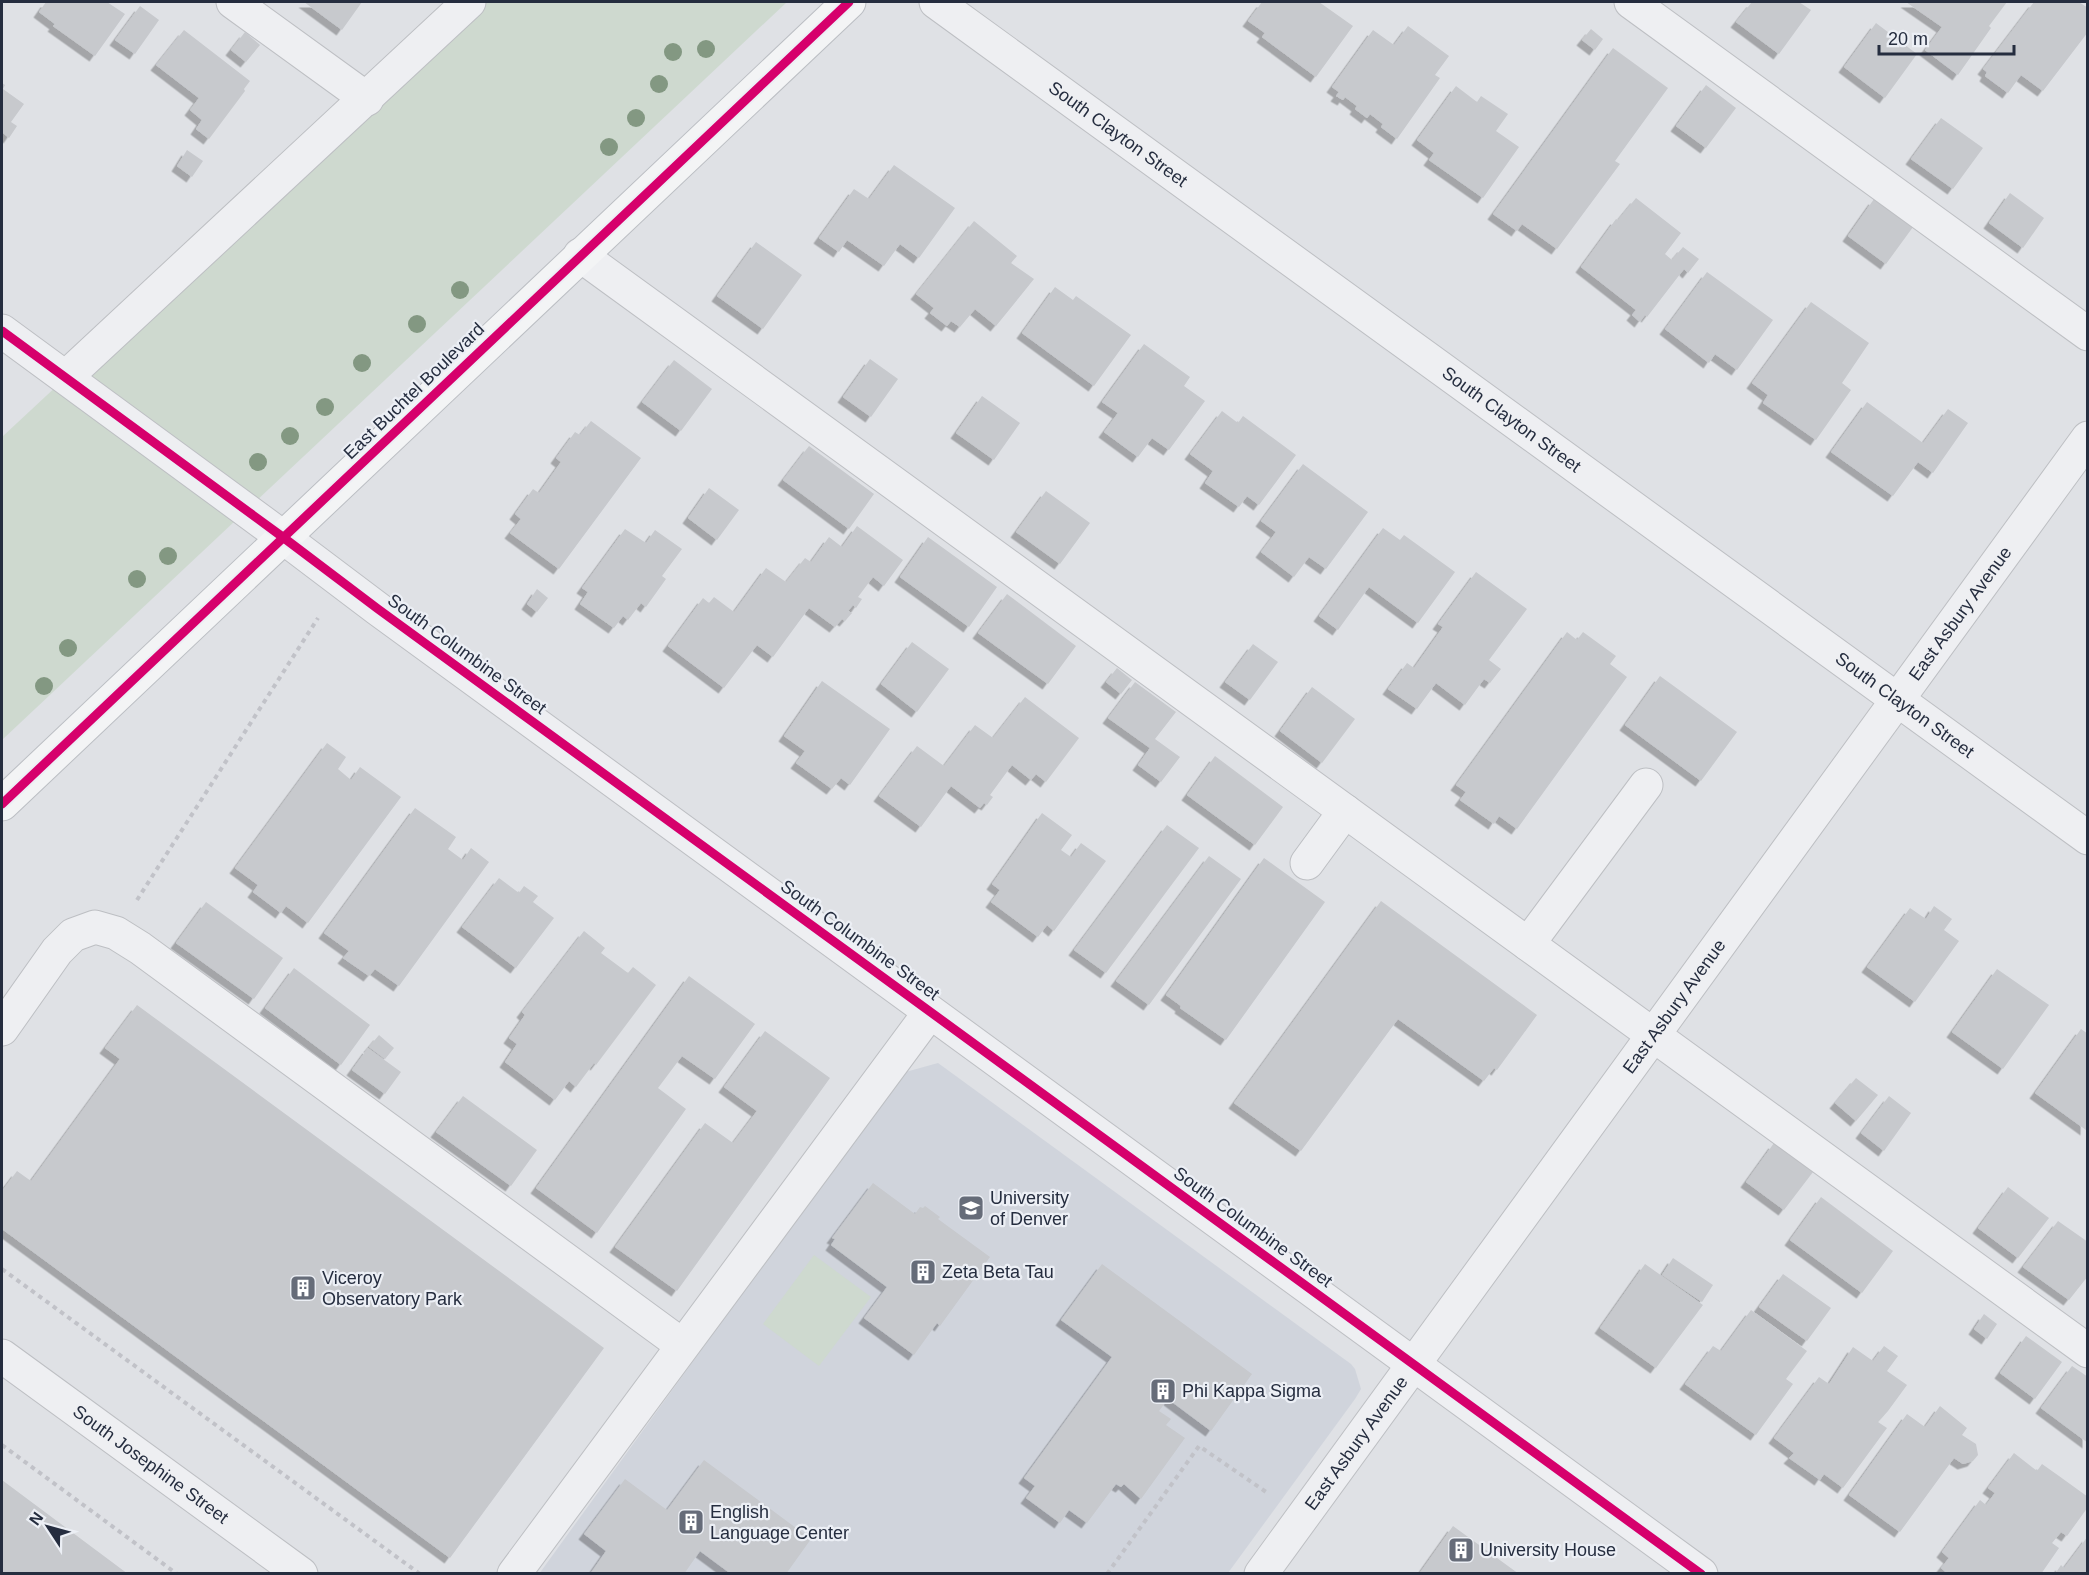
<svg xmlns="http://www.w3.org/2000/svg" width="2089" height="1575" font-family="Helvetica,sans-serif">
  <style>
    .built { fill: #d0d4dc }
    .green { fill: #ced9cf }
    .building { fill: #c7c9cd; filter: url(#shadow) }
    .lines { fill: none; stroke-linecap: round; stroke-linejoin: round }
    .minor-casing { stroke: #bdbfc3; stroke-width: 35 }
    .major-casing { stroke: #bbbec3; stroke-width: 35 }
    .path { stroke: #c1c2c8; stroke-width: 4; stroke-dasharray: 4.5 4.5; stroke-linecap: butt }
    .minor { stroke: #eeeff2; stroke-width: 33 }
    .major { stroke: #f3f4f5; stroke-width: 33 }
    .cycleway-casing { stroke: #eceff5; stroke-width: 13 }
    .cycleway { stroke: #d6006c; stroke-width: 9 }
    .tree { fill: #839882 }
    .labels { text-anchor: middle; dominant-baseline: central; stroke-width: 4.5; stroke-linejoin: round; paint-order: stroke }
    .street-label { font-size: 18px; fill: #252d3f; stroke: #eceff5 }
    .poi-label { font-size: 18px; fill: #252d3f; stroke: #eceff5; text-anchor: start }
  </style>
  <defs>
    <filter id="shadow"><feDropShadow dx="-5.5" dy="5.5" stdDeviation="0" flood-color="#0004"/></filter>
  </defs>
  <rect width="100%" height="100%" fill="#dfe1e5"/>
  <polygon class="built" points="938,1063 1351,1364 1355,1369 1361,1389 1355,1399 1228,1573 539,1574 902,1073"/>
  <g class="green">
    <polygon points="469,2 787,2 2,740 2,437"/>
    <polygon points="814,1255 871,1297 819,1366 763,1324"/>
  </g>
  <g class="building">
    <polygon points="46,2 107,2 125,14 95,56 53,26 55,24 39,12"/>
    <polygon points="304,2 362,2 342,30"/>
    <polygon points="1262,2 1319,2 1353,26 1316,77 1262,37 1265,33 1248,21"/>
    <polygon points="1752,2 1799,2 1811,10 1779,54 1736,22"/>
    <polygon points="1906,2 2007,2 1989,26 1991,28 1958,75 1925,50 1942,27"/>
    <polygon points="2034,2 2079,2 2088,8 2088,32 2043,91 2021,75 2008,93 1985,76 1987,72 1983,69"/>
    <polygon points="140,6 159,20 135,54 115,40"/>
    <polygon points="1876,23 1917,54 1885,98 1844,67"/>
    <polygon points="1408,26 1449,56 1435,75 1440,78 1397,139 1381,127 1383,124 1370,114 1367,118 1355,109 1357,106 1345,97 1343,100 1336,96 1339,92 1332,87 1373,30 1394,45"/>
    <polygon points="1591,29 1603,39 1595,50 1582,40"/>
    <polygon points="184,30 250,81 244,89 245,91 209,139 196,129 202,120 190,110 199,98 156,65"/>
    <polygon points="245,32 260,45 246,62 231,50"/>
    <polygon points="1613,48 1668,88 1615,161 1620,164 1557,249 1522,224 1517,231 1493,214"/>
    <polygon points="2,83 5,85 3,89 24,104 11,122 17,126 9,138 3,133 2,135"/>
    <polygon points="1706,85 1736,108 1706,148 1676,126"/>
    <polygon points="1456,86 1477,102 1481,96 1508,114 1496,131 1519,147 1483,198 1429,160 1434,153 1417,140"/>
    <polygon points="1941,118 1983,148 1953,189 1911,159"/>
    <polygon points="187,150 203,161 192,177 177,166"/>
    <polygon points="894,165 955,208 919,258 900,244 884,266 847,240 839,252 819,238 854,189 869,199"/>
    <polygon points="2010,193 2044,218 2023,248 1989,223"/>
    <polygon points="1636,198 1681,233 1665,254 1672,260 1683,247 1699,259 1688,273 1684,269 1647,317 1645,315 1640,322 1632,315 1636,310 1581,267 1616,219 1618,220"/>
    <polygon points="1874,199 1913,227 1886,264 1848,236"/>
    <polygon points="974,221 1017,256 1011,263 1034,279 996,326 975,309 960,327 951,321 947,326 930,313 934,308 916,294"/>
    <polygon points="756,242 802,275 763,329 717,296"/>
    <polygon points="1707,272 1773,320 1737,370 1715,354 1709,363 1665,329"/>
    <polygon points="1055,287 1073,300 1076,296 1131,335 1094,386 1022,333"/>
    <polygon points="1811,302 1869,343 1842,383 1851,390 1816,440 1763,403 1768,395 1752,383"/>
    <polygon points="1144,344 1190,377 1184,386 1205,401 1169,450 1152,438 1138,457 1104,432 1118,413 1102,402"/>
    <polygon points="870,359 898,379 871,417 843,397"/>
    <polygon points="674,360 712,389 681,431 642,402"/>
    <polygon points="982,396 1020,423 994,460 956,433"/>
    <polygon points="1867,402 1923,443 1948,409 1968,423 1933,473 1918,462 1893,496 1831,452"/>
    <polygon points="1222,411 1238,423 1243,416 1296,455 1259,505 1247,496 1239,507 1205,483 1213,471 1190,454"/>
    <polygon points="591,421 641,458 559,569 510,533 521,519 515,514 533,489 539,493 561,462 556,458 575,432 580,435"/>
    <polygon points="809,446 874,494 849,529 783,480"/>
    <polygon points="1303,464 1368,512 1326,569 1309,557 1294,577 1261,552 1276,532 1261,521"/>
    <polygon points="709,488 739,510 717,540 688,518"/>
    <polygon points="1046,491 1090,523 1060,564 1016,532"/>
    <polygon points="857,526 903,560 884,586 873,577 858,597 862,599 856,608 853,605 848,611 852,613 845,621 842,619 835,627 809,608 773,657 757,645 724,688 668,646 703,598 709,603 714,597 734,612 766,568 786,582 805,558 811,562 829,537 842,547"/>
    <polygon points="1383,528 1400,540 1404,535 1455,572 1418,623 1369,587 1338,630 1319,616"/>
    <polygon points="625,529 646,543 655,530 682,549 662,576 666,579 646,607 641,603 628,620 623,616 614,628 580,604 588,592 582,588"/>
    <polygon points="928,537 997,587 969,627 900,577"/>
    <polygon points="1476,572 1527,609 1489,660 1501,669 1490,683 1484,679 1465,705 1436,683 1417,709 1388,689 1407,663 1414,668 1443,627 1438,624"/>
    <polygon points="537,589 548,598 537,612 527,604"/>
    <polygon points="1007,594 1076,646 1048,684 978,633"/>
    <polygon points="1567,632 1577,640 1583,632 1616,656 1610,664 1627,677 1517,829 1499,816 1494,824 1460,800 1466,792 1456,785"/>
    <polygon points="912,642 949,669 917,712 881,684"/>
    <polygon points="1253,644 1278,662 1250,700 1225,682"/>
    <polygon points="1117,668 1132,680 1121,694 1106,682"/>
    <polygon points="1660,676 1737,732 1701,781 1625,725"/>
    <polygon points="822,681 890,729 850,785 841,778 832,789 796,763 805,751 784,736"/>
    <polygon points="1135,682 1176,712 1155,739 1180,757 1161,782 1138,765 1150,748 1108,718"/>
    <polygon points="1312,687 1355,719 1322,763 1280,731"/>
    <polygon points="1025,697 1079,738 1046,782 1036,774 1031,780 1012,765 990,795 993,797 987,805 984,803 980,808 951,786 921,827 879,796 917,746 944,766 975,725 993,738"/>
    <polygon points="327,743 346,757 338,769 351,780 360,767 401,797 308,923 286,906 281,913 253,892 258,885 235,868"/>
    <polygon points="1215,756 1283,807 1255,845 1187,795"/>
    <polygon points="415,808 456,837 448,849 463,860 471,848 489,862 399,986 375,969 369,976 343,958 349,951 324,933"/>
    <polygon points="1042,813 1072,835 1061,850 1071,857 1081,843 1106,861 1054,931 1047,925 1038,937 991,902 1000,890 992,884"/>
    <polygon points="1167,825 1199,848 1106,973 1074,950"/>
    <polygon points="1209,856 1241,879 1149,1005 1116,981"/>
    <polygon points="1264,858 1325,902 1226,1040 1180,1008 1181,1006 1166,995"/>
    <polygon points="499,878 519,893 524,886 538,896 533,902 554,918 516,968 462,927"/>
    <polygon points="1381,901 1537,1015 1497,1070 1494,1068 1484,1081 1398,1019 1301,1151 1234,1103"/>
    <polygon points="206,902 283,958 254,999 176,943"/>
    <polygon points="1934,906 1952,919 1944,930 1959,941 1915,1002 1867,967 1910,908 1926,919"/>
    <polygon points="584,931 605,948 601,953 628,973 633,967 656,985 596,1065 594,1063 576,1087 569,1081 555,1100 505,1062 517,1044 509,1038 525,1015 522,1012"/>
    <polygon points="294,968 370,1025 341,1065 265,1008"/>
    <polygon points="1997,969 2049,1005 2003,1069 1952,1032"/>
    <polygon points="689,976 755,1024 715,1079 682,1056 658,1088 686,1109 597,1233 536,1188"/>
    <polygon points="137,1005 604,1348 450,1558 2,1229 2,1191 17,1171 31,1181 120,1059 105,1048"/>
    <polygon points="2081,1029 2088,1034 2086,1130 2035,1093"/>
    <polygon points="765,1031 830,1078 677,1291 615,1247 705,1123 733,1143 757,1111 724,1087"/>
    <polygon points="379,1035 394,1048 385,1059 369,1047"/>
    <polygon points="368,1048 401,1072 385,1094 352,1070"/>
    <polygon points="1856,1078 1878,1095 1856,1121 1835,1103"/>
    <polygon points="463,1096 537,1150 511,1186 436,1132"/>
    <polygon points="1889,1096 1911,1113 1884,1151 1861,1133"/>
    <polygon points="1774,1143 1813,1172 1784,1210 1746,1182"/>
    <polygon points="873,1183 915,1214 920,1207 923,1208 925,1206 940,1217 938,1219 990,1257 940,1326 937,1323 914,1355 864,1318 887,1287 831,1245 835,1239 832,1238"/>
    <polygon points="2008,1187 2049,1218 2018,1258 1978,1228"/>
    <polygon points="1821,1197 1893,1251 1862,1293 1790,1240"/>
    <polygon points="2058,1221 2088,1242 2088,1276 2069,1300 2023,1267"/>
    <polygon points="1673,1258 1713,1285 1702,1302 1662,1275"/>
    <polygon points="1102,1264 1252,1374 1211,1431 1168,1399 1159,1411 1171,1419 1166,1425 1185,1438 1141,1499 1124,1484 1121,1487 1116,1484 1087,1523 1069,1510 1060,1523 1026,1498 1035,1486 1024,1478 1112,1357 1061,1320"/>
    <polygon points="1645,1264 1703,1305 1656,1368 1600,1328"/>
    <polygon points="1783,1274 1831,1308 1807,1341 1759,1307"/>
    <polygon points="1751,1310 1807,1351 1786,1379 1793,1384 1756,1435 1685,1384 1713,1346 1721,1351"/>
    <polygon points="1984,1314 1997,1324 1987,1339 1974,1329"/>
    <polygon points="2026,1336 2062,1362 2035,1399 2000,1373"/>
    <polygon points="1884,1346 1898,1356 1887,1371 1907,1385 1888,1411 1878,1422 1887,1428 1843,1488 1824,1474 1820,1480 1789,1458 1794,1453 1774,1438 1819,1377 1829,1384 1853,1347 1873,1361"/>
    <polygon points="2072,1366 2088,1377 2088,1443 2041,1408"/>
    <polygon points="1940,1406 1967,1428 1962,1435 1976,1444 1978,1455 1973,1461 1963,1464 1954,1458 1900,1532 1849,1495 1907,1414 1925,1427"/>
    <polygon points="2014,1453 2037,1471 2042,1464 2059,1476 2088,1497 2088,1507 2067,1536 2061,1532 2052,1543 2059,1548 2041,1574 1948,1574 1941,1568 1949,1558 1942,1552 1980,1500 1986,1505 1995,1493 1988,1488"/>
    <polygon points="704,1460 811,1539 786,1574 731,1574 700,1551 684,1574 590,1574 606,1551 584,1534 625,1479 667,1510"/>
    <polygon points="2,1480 128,1574 2,1574"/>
    <polygon points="1453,1526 1519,1574 1419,1574"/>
    <polygon points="2088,1536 2088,1574 2055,1574 2061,1565 2064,1568"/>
  </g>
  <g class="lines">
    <defs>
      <g id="minor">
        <polyline points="233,2 367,99"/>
        <path id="s1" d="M 936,2 L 2088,838"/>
        <polyline points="1631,2 2088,334"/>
        <polyline points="580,255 2088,1351"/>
        <polyline points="2,331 284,538 378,609 1701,1574"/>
        <polyline points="66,377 469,2"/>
        <polyline points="1307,863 1345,811"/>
        <polyline points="1528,944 1646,785"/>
        <polyline points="2,1029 57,951 73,935 95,927 116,933 140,948 682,1345"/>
        <path id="s2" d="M 2,1356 L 301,1574"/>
        <polyline points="514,1574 930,1012"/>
        <path id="s3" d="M 1261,1574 L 2088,438"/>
      </g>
      <polyline id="major" points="2,804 849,2"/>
    </defs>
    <use href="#minor" class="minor-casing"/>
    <use href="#major" class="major-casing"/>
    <g class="path">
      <polyline points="137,900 318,618"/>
      <polyline points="2,1269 420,1574"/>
      <polyline points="2,1445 177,1574"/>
      <polyline points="1107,1574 1199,1446 1269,1494"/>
    </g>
    <use href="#minor" class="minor"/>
    <use href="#major" class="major"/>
    <defs>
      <g id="cycleway">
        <polyline points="2,331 284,538 378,609 1701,1574"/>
        <polyline points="2,804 849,2"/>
      </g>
    </defs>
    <use href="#cycleway" class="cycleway-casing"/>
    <use href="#cycleway" class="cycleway"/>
  </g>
  <g class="tree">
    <circle cx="706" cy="49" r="9"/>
    <circle cx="673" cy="52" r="9"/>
    <circle cx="659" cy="84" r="9"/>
    <circle cx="636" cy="118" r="9"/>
    <circle cx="609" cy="147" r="9"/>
    <circle cx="460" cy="290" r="9"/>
    <circle cx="417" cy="324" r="9"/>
    <circle cx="362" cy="363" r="9"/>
    <circle cx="325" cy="407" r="9"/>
    <circle cx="290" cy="436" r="9"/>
    <circle cx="258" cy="462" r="9"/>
    <circle cx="168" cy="556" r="9"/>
    <circle cx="137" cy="579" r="9"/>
    <circle cx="68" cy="648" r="9"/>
    <circle cx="44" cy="686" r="9"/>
  </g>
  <defs>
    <symbol id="university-square" viewBox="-11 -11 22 22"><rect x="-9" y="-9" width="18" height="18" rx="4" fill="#666c79" stroke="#eceff5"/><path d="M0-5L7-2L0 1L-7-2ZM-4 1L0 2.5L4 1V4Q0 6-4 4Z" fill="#fff"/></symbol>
    <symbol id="building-square" viewBox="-11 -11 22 22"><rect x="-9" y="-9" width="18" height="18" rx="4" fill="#666c79" stroke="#eceff5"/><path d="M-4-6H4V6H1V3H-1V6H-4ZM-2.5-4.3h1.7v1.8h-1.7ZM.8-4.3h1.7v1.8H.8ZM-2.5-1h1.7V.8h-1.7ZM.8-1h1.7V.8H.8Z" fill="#fff"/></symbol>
  </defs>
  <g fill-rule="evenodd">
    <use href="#university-square" x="956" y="1193" width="30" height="30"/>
    <use href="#building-square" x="908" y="1257" width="30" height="30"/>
    <use href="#building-square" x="288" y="1273" width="30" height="30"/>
    <use href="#building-square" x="1148" y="1376" width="30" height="30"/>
    <use href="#building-square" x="676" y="1507" width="30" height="30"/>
    <use href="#building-square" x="1446" y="1535" width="30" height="30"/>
  </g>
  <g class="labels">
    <g class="street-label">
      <text stroke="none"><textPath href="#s1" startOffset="225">South Clayton Street</textPath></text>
      <text transform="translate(414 391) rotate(-44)">East Buchtel Boulevard</text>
      <text stroke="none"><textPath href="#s1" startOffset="711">South Clayton Street</textPath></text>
      <text stroke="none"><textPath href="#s3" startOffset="1188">East Asbury Avenue</textPath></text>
      <text transform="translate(467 654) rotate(36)">South Columbine Street</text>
      <text stroke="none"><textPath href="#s1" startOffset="1197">South Clayton Street</textPath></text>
      <text transform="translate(860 940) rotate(36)">South Columbine Street</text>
      <text stroke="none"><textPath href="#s3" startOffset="702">East Asbury Avenue</textPath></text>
      <text transform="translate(1253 1227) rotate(36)">South Columbine Street</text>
      <text stroke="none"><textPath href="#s3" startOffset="162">East Asbury Avenue</textPath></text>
      <text stroke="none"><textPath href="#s2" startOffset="184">South Josephine Street</textPath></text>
    </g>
    <g class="poi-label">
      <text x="990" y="1198">University<tspan x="990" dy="21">of Denver</tspan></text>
      <text x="942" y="1272">Zeta Beta Tau</text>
      <text x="322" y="1278">Viceroy<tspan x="322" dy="21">Observatory Park</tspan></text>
      <text x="1182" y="1391">Phi Kappa Sigma</text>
      <text x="710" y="1512">English<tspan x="710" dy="21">Language Center</tspan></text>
      <text x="1480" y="1550">University House</text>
    </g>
  </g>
  <rect width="2089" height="1575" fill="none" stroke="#252d3f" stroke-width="6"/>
  <g transform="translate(48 1527) rotate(306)" stroke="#eceff5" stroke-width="4.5" paint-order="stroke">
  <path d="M0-4.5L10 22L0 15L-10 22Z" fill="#252d3f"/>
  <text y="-9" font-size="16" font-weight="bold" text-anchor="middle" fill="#252d3f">N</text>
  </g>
  <path d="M1879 45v9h135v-9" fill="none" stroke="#252d3f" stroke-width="3"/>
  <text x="1888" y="45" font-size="18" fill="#252d3f" stroke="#eceff5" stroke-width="4.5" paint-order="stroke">20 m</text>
</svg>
